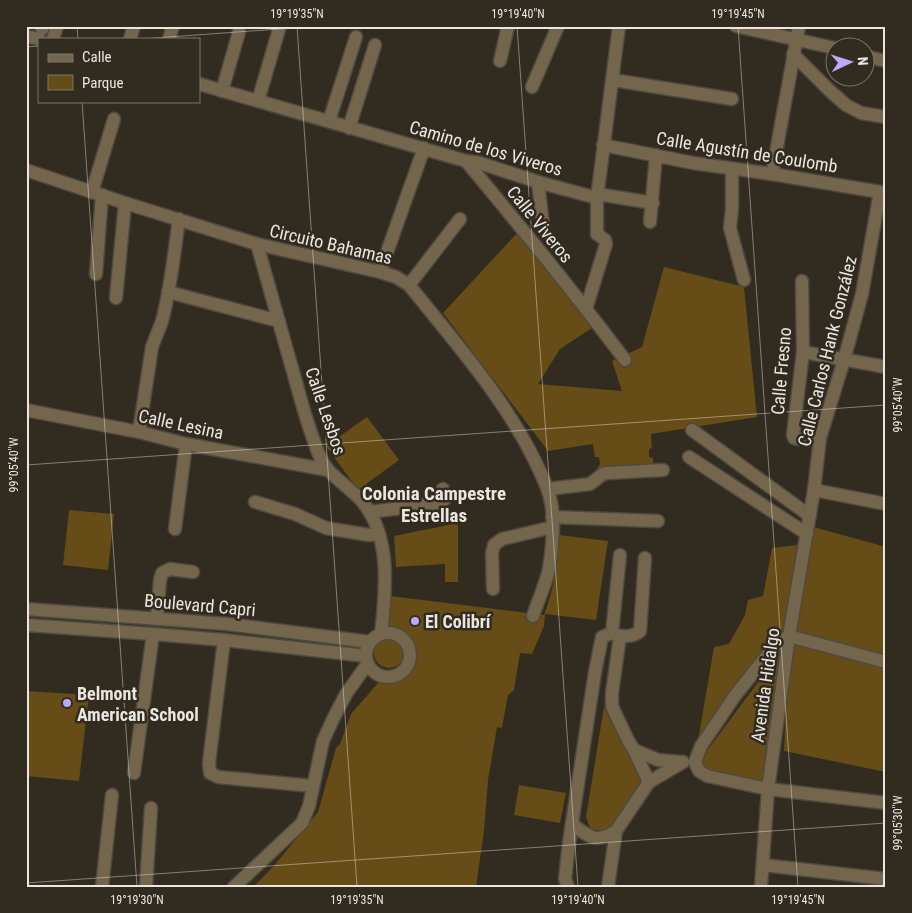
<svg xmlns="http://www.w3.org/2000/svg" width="912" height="913" font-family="'Roboto Condensed',sans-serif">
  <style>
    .green { fill: #664d17 }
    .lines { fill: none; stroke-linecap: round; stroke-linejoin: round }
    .minor-casing { stroke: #4f493f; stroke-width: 15 }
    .minor { stroke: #73664d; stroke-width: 12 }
    .ticks { fill: none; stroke: #ebe7e0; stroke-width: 1; stroke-opacity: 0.45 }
    .poi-dot { fill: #b9abf7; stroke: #312b20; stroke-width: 2 }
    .labels { text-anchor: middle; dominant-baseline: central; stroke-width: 5; stroke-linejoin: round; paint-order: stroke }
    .street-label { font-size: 18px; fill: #ebe7e0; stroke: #312b20 }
    .poi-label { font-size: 18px; font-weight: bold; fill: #ebe7e0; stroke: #312b20; text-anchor: start }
    .neighbourhood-label { font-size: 19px; font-weight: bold; fill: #ebe7e0; stroke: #312b20 }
    .neatline { fill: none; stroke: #ebe7e0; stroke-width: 2 }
    .ticks-label { font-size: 12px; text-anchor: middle; fill: #ebe7e0 }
  </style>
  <rect width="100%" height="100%" fill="#312b20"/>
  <g class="green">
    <polygon points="519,231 595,326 560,349 538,384 622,391 612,361 642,347 664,267 744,287 757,417 651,434 652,448 649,449 649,457 653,458 653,468 597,469 600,464 599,457 595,457 593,444 548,451 443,313"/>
    <polygon points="367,417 399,460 358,490 326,446"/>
    <polygon points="69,510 114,514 108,570 63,565"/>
    <polygon points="458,523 458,582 445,582 445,564 396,567 394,536"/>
    <polygon points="810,526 886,547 886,772 784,751 789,636"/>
    <path d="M 559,535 L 608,541 L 596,620 L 545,614 L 544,626 L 532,654 L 520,653 L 514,690 L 508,695 L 502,728 L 497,727 L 488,780 L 484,831 L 476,887 L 253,887 L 273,867 L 318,812 L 336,748 L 340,744 L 351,714 L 384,676 C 416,677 419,638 388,632 L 390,596 L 544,615 C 554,588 558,564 559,535 Z"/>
    <polygon points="797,545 785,627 698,741 714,647 729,644 745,615 748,600 763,596 772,548"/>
    <circle cx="389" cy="653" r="15"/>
    <path d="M 781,651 L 768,783 C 750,780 714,777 701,765 L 701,759 Z"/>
    <polygon points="26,691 89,695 79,781 26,776"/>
    <polygon points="604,707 642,779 640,786 617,823 604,830 595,831 590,828 586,817"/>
    <polygon points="519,785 566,793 560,823 514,815"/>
  </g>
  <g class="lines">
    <defs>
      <g id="minor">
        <polyline points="736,26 834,48"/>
        <polyline points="42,29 43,26"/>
        <polyline points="26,36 39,39"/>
        <polyline points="53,39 57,26"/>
        <polyline points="130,39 134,26"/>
        <polyline points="169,39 173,26"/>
        <polyline points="793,54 830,91 846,105 861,113 886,117"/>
        <polyline points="864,56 886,61"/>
        <polyline points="500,61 508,26"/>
        <polyline points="613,80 732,99"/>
        <polyline points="199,84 466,161 480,163 538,182 597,198"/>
        <polyline points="532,87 558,26"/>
        <polyline points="222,91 239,32"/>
        <polyline points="258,101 280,26"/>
        <polyline points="329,121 356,37"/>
        <polyline points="349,128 375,45"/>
        <polyline points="603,145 693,163 772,174 886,193"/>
        <path d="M 466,161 C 520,226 574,292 625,360"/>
        <polyline points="732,169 732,209 730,228 744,280"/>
        <path d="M 26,170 L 125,203 L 257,244 L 380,272 L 396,277 L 409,285 C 454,341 503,396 535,461 C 542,476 550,491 552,508 C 554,526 552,550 549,569 C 546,584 538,600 533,616"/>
        <polyline points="772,174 799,26"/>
        <polyline points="538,182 543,225"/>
        <polyline points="92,192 114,119"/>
        <polyline points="597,194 653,203"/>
        <polyline points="650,222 656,155"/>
        <path d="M 257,244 C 268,283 279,322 290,361 C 298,388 304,415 314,441 C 317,451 322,463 329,471 C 339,481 350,489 360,499 C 392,534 386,591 381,634"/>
        <polyline points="380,272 424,148"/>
        <polyline points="96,274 102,195"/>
        <polyline points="802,281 803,352 793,435 794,438 798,439 820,438"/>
        <polyline points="409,285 460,219"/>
        <polyline points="168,292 279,321"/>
        <polyline points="116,298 125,203"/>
        <polyline points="586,309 606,244 605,240 597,234 597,198 619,26"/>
        <polyline points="803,352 886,367"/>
        <polyline points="26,410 139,432 186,444 328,470"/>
        <polyline points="692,430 810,516"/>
        <path d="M 139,432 L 152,347 C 155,338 159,330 162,321 C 171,288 174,253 179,219"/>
        <polyline points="689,457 807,534"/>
        <polyline points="548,489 590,484 603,474 608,473 663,470"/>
        <polyline points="814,490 886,504"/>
        <polyline points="255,502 295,514 326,528 369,535 379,534"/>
        <polyline points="370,512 440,503 445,499 443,489"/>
        <polyline points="552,517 658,521"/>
        <polyline points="175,529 186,444"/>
        <polyline points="493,589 492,553 494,545 502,539 553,527"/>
        <polyline points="26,609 227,624 370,642"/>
        <polyline points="157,619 160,580 162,573 170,569 193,572"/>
        <polyline points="26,625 153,634 224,640 366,656"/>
        <polyline points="612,633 620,555"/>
        <circle cx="388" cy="655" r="22"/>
        <polyline points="620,636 612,693 612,706 616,715 628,740 634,750 658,760 681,762"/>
        <polyline points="224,640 209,763 210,773 218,777 313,786"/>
        <polyline points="886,662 789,636 781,640 772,649 734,697 701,746 695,762 699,771 707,776 768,789 886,803"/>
        <polyline points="634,750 649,782"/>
        <polyline points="134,773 153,634"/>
        <path d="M 572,824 C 589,837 596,844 616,831"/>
        <polyline points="763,865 886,879"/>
        <polyline points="102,887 112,795"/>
        <polyline points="146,887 151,808"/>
        <polyline points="234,887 302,823 309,806 323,741 334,717 346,694 368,663"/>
        <path d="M 568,887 L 565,879 L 569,843 L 595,672 L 602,637 L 612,633 C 621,637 632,638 640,631 L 645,558"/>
        <polyline points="608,887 616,831 649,782 683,762"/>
        <polyline points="761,887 768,789 789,636 814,490 820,438 844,360 862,294 880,192"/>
      </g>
    </defs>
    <use href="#minor" class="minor-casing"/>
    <use href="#minor" class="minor"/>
  </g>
  <path class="ticks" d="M 77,26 L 78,39M 297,26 L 357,887M 517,26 L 578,887M 738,26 L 798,887M 141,39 L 320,26M 26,47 L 39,46M 82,101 L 137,887M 26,465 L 886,405M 26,883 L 886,823"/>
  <g class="poi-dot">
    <circle cx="415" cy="621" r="5"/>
    <circle cx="67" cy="703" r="5"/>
  </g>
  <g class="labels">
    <g class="street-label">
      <text transform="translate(486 148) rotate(16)">Camino de los Viveros</text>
      <text transform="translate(747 152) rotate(9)">Calle Agustín de Coulomb</text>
      <text transform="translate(540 224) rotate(51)">Calle Viveros</text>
      <text transform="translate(331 244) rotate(13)">Circuito Bahamas</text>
      <text transform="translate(827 351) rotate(-76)">Calle Carlos Hank González</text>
      <text transform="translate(781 371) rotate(-85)">Calle Fresno</text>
      <text transform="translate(326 411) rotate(71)">Calle Lesbos</text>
      <text transform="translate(181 424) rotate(12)">Calle Lesina</text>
      <text transform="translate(200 605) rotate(5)">Boulevard Capri</text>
      <text transform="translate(765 685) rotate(-82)">Avenida Hidalgo</text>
    </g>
    <g class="poi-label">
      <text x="425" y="621">El Colibrí</text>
      <text x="77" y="693">Belmont<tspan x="77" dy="21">American School</tspan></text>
    </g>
    <g class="neighbourhood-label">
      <text x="434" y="493">Colonia Campestre<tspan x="434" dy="22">Estrellas</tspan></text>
    </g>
  </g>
  <rect width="912" height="913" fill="none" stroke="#312b20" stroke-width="55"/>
  <rect x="38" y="38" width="162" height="65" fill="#312b20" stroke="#7b766d"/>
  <rect x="48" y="54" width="25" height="8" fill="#73664d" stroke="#7b766d"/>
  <text x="82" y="62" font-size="15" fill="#ebe7e0">Calle</text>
  <rect x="48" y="75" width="25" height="15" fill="#664d17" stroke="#7b766d"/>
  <text x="82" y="88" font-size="15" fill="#ebe7e0">Parque</text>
  <g transform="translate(850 62) rotate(86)"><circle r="24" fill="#312b20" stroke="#7b766d"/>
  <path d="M0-4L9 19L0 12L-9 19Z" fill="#b9abf7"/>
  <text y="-8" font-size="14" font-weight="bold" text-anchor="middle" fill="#ebe7e0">N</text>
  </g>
  <rect x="28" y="28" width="856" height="858" class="neatline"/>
  <g class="ticks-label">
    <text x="297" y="18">19°19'35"N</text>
    <text x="518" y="18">19°19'40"N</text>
    <text x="738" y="18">19°19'45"N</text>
    <text transform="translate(898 405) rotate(-90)" y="4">99°05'40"W</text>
    <text transform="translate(14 465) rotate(-90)" y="4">99°05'40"W</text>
    <text transform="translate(898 823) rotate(-90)" y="4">99°05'30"W</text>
    <text x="137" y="904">19°19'30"N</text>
    <text x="357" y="904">19°19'35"N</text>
    <text x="578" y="904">19°19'40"N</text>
    <text x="798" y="904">19°19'45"N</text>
  </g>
</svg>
